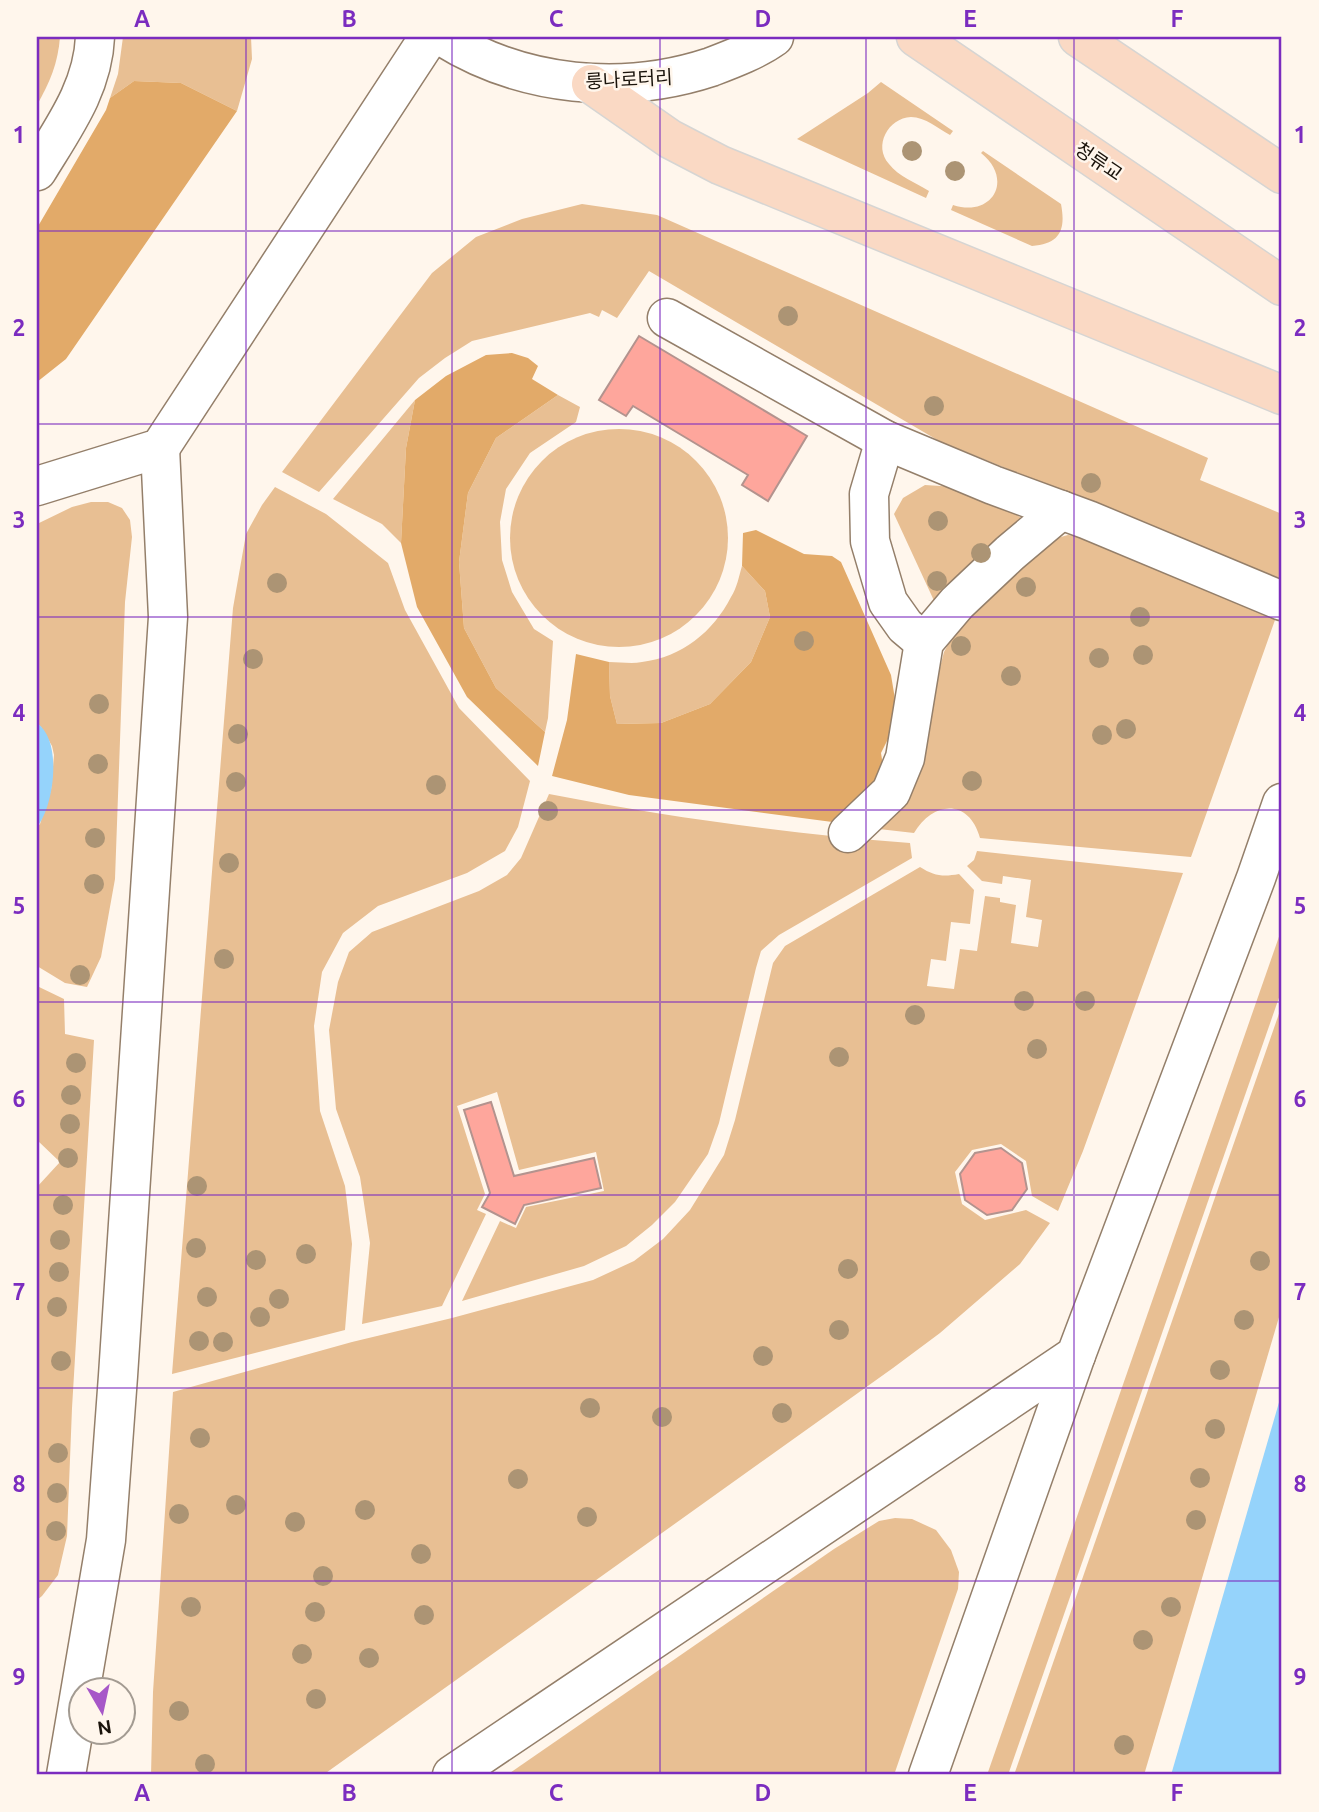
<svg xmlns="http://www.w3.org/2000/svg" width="1319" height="1812" font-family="Ubuntu,'Noto Sans KR',sans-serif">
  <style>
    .green { fill: #e8bf93 }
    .forest { fill: #e2aa69 }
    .water { fill: #95d3fb }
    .building { fill: #fea69c; stroke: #b3938e; stroke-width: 2 }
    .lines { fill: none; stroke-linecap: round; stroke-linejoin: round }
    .minor-casing { stroke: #947f6a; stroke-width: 41 }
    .major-casing { stroke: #d6d5d3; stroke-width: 41 }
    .minor { stroke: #fff; stroke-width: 38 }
    .major { stroke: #fad9c4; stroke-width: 38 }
    .tree { fill: #ac9474 }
    .grid { fill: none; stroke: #7b2cbf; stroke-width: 2; stroke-opacity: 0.55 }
    .labels { text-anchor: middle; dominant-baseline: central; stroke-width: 5; stroke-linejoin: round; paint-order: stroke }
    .street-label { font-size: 19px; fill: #1a130b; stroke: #fff6ec }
    .neatline { fill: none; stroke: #7b2cbf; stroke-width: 2.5 }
    .grid-label { font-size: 23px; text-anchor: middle; font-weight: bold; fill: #7b2cbf }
  </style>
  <rect width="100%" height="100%" fill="#fff6ec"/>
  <g class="green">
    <path d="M 37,37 L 60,37 C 58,63 50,82 37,105 Z"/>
    <polygon points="123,37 251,37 252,59 237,111 181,83 134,81 110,98 118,74"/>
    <path d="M 881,82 L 953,131 L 950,135 C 939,129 925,117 911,117 C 888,118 873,146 889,164 C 898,176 916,183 929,191 L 926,198 L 797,139 L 868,93 Z"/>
    <path d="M 983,151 L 1061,204 C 1066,230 1060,244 1032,246 L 951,210 L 953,205 C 993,218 1014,179 981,153 Z"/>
    <polygon points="582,204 657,215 1208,458 1200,480 1282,514 1282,575 1281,579 939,441 649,271 617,318 602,310 599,317 590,313 472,341 445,358 419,378 319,492 282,472 432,273 476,237 522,219"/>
    <polygon points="558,395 580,407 576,422 530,453 506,489 500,522 502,560 512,592 534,629 553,641 548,718 545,732 496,688 464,628 459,562 468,493 496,438"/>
    <polygon points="415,400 406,448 401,543 382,524 333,499"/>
    <circle cx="619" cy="538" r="109"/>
    <polygon points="925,485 956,487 1010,510 1021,518 998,550 936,605 894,514 903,498"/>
    <polygon points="275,487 326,514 388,563 405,610 459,708 530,781 518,827 505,851 467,873 378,906 343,933 322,972 314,1026 320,1111 345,1186 352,1244 345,1330 172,1374 233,608 246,534 262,505"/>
    <polygon points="91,502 108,502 122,508 130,520 132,537 125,602 115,879 101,957 87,987 65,983 37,966 37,827 40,824 51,790 54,755 52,746 41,727 37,723 37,524 72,507"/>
    <path d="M 1068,535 L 1090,538 L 1269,613 L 1275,620 L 1191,857 L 980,838 C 969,798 933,801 914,833 L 870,828 L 923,734 L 944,652 L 964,615 L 1050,540 Z"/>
    <path d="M 742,566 L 765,591 L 770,617 L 751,662 L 710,704 L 661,723 L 617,724 L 610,696 L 609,662 C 620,662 632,664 642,662 C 682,657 713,632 731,597 C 737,588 739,576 742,566 Z"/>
    <path d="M 549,794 C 668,817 789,834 910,843 L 912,858 L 779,935 L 761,951 L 756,968 L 719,1123 L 708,1154 L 675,1202 L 652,1225 L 626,1246 L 584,1266 L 462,1301 L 500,1221 L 516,1228 L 526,1207 L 604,1191 L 596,1152 L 519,1170 L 497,1092 L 457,1106 L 485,1194 L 477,1210 L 486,1214 L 442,1306 L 362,1324 L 370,1243 L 360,1177 L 336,1109 L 329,1030 L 338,982 L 349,952 L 372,932 L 479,891 L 507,875 L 521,858 Z"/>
    <path d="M 977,851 L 1183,873 L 1083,1151 L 1058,1211 L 1032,1196 L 1026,1161 L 1001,1144 L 972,1150 L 955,1172 L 962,1204 L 985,1220 L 1026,1210 L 1050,1223 L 1020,1264 L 940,1333 L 893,1368 L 323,1775 L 151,1775 L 153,1692 L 173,1392 L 352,1342 L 452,1318 L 593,1280 L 634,1261 L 663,1239 L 690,1210 L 724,1155 L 735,1120 L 773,963 L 785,946 L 920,867 C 934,876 943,877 959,874 L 974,890 L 970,924 L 951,922 L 946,961 L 931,959 L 927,986 L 954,989 L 960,949 L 977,951 L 985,896 L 1000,898 L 1000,902 L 1016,905 L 1011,943 L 1038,947 L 1042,920 L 1026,917 L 1031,880 L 1003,876 L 1002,884 L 982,881 L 967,866 L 974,860 Z"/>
    <polygon points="1282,928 1282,989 1008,1775 987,1775"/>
    <polygon points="37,986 64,999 65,1034 94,1040 72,1408 67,1536 58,1575 42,1596 37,1600 37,1187 60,1162 37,1140"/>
    <polygon points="1282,1005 1282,1307 1144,1775 1014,1775"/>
    <polygon points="895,1518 912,1519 936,1530 951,1550 959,1572 958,1589 894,1775 507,1775 834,1549 879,1521"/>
  </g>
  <g class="forest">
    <polygon points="134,81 181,83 237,111 66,359 37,382 37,228 106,110 110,98"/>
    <polygon points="512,353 528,358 538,366 532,379 558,395 496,438 468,493 459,562 464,628 496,688 545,732 538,766 467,697 417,607 401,543 406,448 415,400 446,376 486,355"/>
    <polygon points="756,530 804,554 832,556 841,562 891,675 895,699 894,727 881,753 885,778 840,823 629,795 552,776 567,720 576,654 609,662 610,696 617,724 661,723 710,704 751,662 770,617 765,591 742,566 743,533"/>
  </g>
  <g class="water">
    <path d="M 37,723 C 63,741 54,806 37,827 Z"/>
    <polygon points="1282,1392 1282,1775 1171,1775"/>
  </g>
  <g class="building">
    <polygon points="639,336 807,436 768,501 742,485 748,475 633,406 626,416 599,400"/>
    <polygon points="491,1102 514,1176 594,1158 601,1188 524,1205 515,1224 482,1207 490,1193 464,1110"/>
    <polygon points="1001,1148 1022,1163 1027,1189 1012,1210 987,1215 965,1200 960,1174 975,1153"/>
  </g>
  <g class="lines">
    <defs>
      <g id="minor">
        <path d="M 443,37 C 523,87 623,96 711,67 C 732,59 756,50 774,37"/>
        <path d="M 37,171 C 63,128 93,88 95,37"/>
        <polyline points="667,318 885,440 993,485 1088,520 1282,601"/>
        <polyline points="885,440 869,494 870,541 888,602 905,626 924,642"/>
        <polyline points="37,486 160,448 429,37"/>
        <polyline points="848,833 891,792 905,758 924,642 957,603 1010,553 1061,510"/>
        <polyline points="66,1775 106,1540 118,1376 168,617 160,448"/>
        <polyline points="452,1775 1076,1355 1256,878 1282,803"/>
        <polyline points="928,1775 1076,1355"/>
      </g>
      <g id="major">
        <polyline points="916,37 1282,286"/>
        <polyline points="1078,37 1282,174"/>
        <polyline points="591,84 670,139 720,165 1282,395"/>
      </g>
    </defs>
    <use href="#minor" class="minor-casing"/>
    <use href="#major" class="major-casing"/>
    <use href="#minor" class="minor"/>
    <use href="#major" class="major"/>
  </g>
  <g class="tree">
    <circle cx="912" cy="151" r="10"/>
    <circle cx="955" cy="171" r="10"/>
    <circle cx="788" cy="316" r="10"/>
    <circle cx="934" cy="406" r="10"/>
    <circle cx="1091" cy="483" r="10"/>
    <circle cx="938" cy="521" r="10"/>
    <circle cx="981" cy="553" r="10"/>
    <circle cx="937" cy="581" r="10"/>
    <circle cx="277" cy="583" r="10"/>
    <circle cx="1026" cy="587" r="10"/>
    <circle cx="1140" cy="617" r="10"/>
    <circle cx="804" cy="641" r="10"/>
    <circle cx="961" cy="646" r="10"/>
    <circle cx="1143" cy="655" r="10"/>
    <circle cx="1099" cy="658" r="10"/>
    <circle cx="253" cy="659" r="10"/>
    <circle cx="1011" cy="676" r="10"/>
    <circle cx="99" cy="704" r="10"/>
    <circle cx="1126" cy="729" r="10"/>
    <circle cx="238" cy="734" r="10"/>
    <circle cx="1102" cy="735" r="10"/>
    <circle cx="98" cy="764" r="10"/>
    <circle cx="972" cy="781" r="10"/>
    <circle cx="236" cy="782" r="10"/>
    <circle cx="436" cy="785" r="10"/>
    <circle cx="548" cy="811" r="10"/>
    <circle cx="95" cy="838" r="10"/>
    <circle cx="229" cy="863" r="10"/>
    <circle cx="94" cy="884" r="10"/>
    <circle cx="224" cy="959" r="10"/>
    <circle cx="80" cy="975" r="10"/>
    <circle cx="1024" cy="1001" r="10"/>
    <circle cx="1085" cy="1001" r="10"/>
    <circle cx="915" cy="1015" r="10"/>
    <circle cx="1037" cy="1049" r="10"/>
    <circle cx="839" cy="1057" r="10"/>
    <circle cx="76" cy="1063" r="10"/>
    <circle cx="71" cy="1095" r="10"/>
    <circle cx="70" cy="1124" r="10"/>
    <circle cx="68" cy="1158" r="10"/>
    <circle cx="197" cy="1186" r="10"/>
    <circle cx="63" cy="1205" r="10"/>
    <circle cx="60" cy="1240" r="10"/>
    <circle cx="196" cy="1248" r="10"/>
    <circle cx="306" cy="1254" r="10"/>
    <circle cx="256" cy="1260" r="10"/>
    <circle cx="1260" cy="1261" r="10"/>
    <circle cx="848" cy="1269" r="10"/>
    <circle cx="59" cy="1272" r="10"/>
    <circle cx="207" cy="1297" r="10"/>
    <circle cx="279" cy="1299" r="10"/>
    <circle cx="57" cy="1307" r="10"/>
    <circle cx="260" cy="1317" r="10"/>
    <circle cx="1244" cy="1320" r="10"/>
    <circle cx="839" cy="1330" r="10"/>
    <circle cx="199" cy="1341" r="10"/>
    <circle cx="223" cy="1342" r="10"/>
    <circle cx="763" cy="1356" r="10"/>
    <circle cx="61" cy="1361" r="10"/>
    <circle cx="1220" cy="1370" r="10"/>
    <circle cx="590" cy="1408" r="10"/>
    <circle cx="782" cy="1413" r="10"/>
    <circle cx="662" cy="1417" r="10"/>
    <circle cx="1215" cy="1429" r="10"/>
    <circle cx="200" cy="1438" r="10"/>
    <circle cx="58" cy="1453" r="10"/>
    <circle cx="1200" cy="1478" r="10"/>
    <circle cx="518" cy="1479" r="10"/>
    <circle cx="57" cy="1493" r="10"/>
    <circle cx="236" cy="1505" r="10"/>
    <circle cx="365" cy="1510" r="10"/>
    <circle cx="179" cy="1514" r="10"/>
    <circle cx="587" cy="1517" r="10"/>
    <circle cx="1196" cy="1520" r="10"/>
    <circle cx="295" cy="1522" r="10"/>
    <circle cx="56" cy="1531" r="10"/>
    <circle cx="421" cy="1554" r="10"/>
    <circle cx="323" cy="1576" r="10"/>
    <circle cx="191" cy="1607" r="10"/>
    <circle cx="1171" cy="1607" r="10"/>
    <circle cx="315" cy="1612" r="10"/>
    <circle cx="424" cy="1615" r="10"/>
    <circle cx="1143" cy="1640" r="10"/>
    <circle cx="302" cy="1654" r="10"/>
    <circle cx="369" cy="1658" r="10"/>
    <circle cx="316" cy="1699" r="10"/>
    <circle cx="179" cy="1711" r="10"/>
    <circle cx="1124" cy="1745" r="10"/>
    <circle cx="205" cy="1764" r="10"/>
  </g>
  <path class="grid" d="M 246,37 L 246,1775M 452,37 L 452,1775M 660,37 L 660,1775M 866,37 L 866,1775M 1074,37 L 1074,1775M 37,231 L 1282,231M 37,424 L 1282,424M 37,617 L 1282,617M 37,810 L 1282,810M 37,1002 L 1282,1002M 37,1195 L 1282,1195M 37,1388 L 1282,1388M 37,1581 L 1282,1581"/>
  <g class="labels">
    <g class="street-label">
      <text transform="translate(629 79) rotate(-3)">룽나로터리</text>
      <text transform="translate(1099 161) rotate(34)">청류교</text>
    </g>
  </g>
  <rect width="1319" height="1812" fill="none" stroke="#fff6ec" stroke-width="77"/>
  <g transform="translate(102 1711) rotate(171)"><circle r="33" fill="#fff6ec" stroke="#a39b92" stroke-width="2"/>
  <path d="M0-5L12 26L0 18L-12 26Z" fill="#a757c8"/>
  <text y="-10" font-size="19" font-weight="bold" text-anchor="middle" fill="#1a130b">N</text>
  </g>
  <rect x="38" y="38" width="1242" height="1735" class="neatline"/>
  <g class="grid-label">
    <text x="142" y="27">A</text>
    <text x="349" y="27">B</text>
    <text x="556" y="27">C</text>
    <text x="763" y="27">D</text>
    <text x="970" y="27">E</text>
    <text x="1177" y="27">F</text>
    <text x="19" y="143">1</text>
    <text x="1300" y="143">1</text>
    <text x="19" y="336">2</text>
    <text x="1300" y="336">2</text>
    <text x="19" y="528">3</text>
    <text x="1300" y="528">3</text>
    <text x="19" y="721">4</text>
    <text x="1300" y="721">4</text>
    <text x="19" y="914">5</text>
    <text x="1300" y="914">5</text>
    <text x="19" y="1107">6</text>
    <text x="1300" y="1107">6</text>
    <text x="19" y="1300">7</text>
    <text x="1300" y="1300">7</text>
    <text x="19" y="1492">8</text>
    <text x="1300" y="1492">8</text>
    <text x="19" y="1685">9</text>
    <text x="1300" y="1685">9</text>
    <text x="142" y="1801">A</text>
    <text x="349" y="1801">B</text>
    <text x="556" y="1801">C</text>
    <text x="763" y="1801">D</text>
    <text x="970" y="1801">E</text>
    <text x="1177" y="1801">F</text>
  </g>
</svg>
